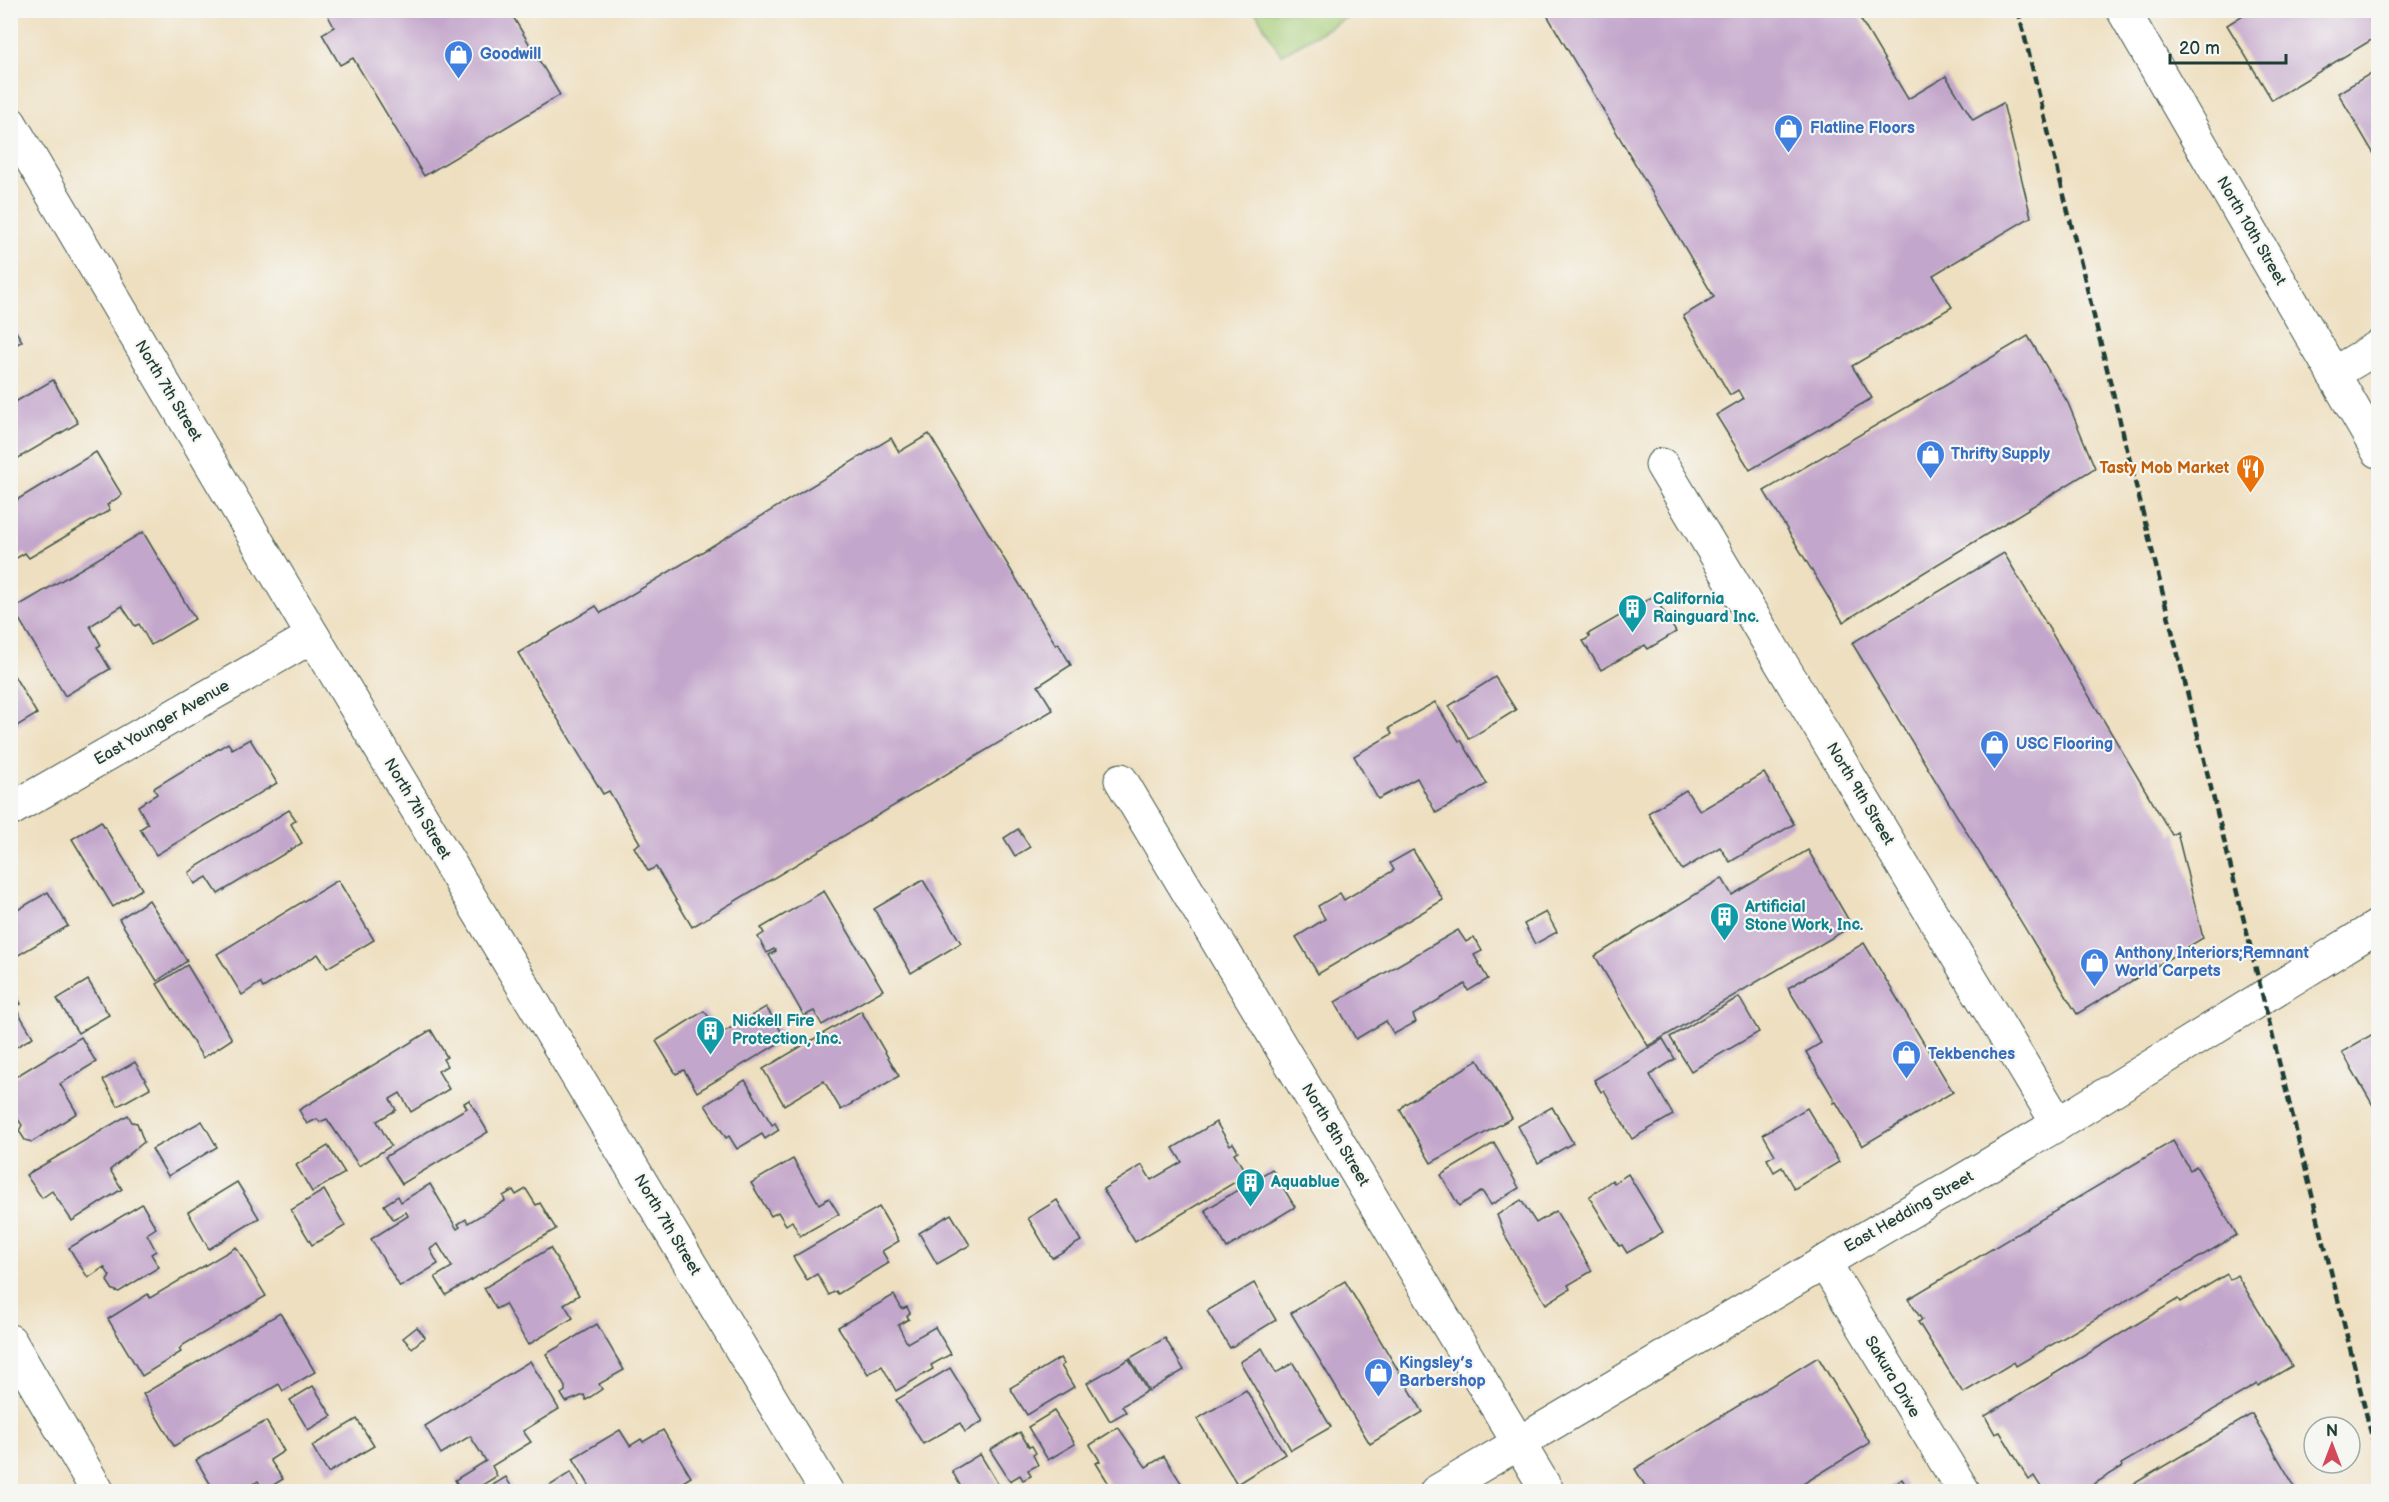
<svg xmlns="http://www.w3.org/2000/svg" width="2389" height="1502" font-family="'Balsamiq Sans',sans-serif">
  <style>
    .green { fill: #a5cd78; stroke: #628556; stroke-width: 1.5 }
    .building { fill: #c3a6cb }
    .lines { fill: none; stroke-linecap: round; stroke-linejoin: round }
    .minor-casing { stroke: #3e5549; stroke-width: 35 }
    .tertiary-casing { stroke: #3e5549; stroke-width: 35 }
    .secondary-casing { stroke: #3e5549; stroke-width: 35 }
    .minor { stroke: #fff; stroke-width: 33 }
    .tertiary { stroke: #fff; stroke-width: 33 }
    .secondary { stroke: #fff; stroke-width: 33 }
    .rail { stroke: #1f3d34; stroke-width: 4.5; stroke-dasharray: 9 4.5; stroke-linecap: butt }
    .labels { text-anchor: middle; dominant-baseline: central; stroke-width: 4.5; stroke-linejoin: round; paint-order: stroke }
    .shop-label { font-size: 16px; font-weight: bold; fill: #366cbe; stroke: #f6f6f2; text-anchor: start }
    .street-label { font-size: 16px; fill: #1f3d34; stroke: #f6f6f2 }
    .food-label { font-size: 16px; font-weight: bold; fill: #c56008; stroke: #f6f6f2; text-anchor: end }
    .culture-label { font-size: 16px; font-weight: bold; fill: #0d838f; stroke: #f6f6f2; text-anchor: start }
  </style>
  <rect width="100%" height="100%" fill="#f6f6f2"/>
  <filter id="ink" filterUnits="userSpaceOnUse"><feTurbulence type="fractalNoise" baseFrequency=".0167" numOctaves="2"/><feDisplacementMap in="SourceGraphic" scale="12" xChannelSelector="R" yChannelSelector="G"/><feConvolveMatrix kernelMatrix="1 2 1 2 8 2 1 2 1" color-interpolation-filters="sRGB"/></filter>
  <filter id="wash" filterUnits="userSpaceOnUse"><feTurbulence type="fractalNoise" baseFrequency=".008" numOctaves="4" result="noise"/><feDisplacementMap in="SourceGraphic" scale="24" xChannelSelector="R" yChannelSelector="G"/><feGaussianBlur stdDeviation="1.35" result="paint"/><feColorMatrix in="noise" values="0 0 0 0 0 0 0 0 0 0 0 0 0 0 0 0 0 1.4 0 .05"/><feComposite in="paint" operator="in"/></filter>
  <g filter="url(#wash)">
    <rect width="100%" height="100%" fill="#eedfc0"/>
    <polygon class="green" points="1255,11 1358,11 1281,55"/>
    <g id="blocks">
      <g class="building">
        <polygon points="325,10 509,10 560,95 424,176 353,58 340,65 322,34 334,27"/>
        <polygon points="1544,10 1855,10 1908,99 1946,76 1973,120 2003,103 2031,217 1933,275 1952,307 1852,366 1872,398 1750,470 1716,415 1743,399 1738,390 1730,395 1683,316 1714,297"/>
        <polygon points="2251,10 2378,10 2378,36 2272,100 2227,25"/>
        <polygon points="2378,69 2378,161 2338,93"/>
        <polygon points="10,322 22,341 11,348 14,353 10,355"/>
        <polygon points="2028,336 2068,403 2095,468 1843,622 1764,491"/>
        <polygon points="53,380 78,423 10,463 10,405"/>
        <polygon points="929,434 1056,645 1058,643 1071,665 1038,686 1053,710 692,927 656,867 648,871 634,847 640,843 609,791 603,794 518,653 596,606 601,613 891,438 899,452"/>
        <polygon points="96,452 122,495 107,505 110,510 29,558 25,553 10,562 10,504"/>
        <polygon points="143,532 195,619 151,645 139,624 135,626 122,606 90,626 101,645 97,647 110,669 65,696 13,609"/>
        <polygon points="2004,553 2172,835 2177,832 2203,938 2077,1014 1852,643"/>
        <polygon points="1654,596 1676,632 1648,649 1645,645 1601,670 1583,641 1590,637 1588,634"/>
        <polygon points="10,669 37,714 10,730"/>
        <polygon points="1495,677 1516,710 1469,739 1449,706"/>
        <polygon points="1435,702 1459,741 1461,740 1487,784 1436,813 1417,778 1378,799 1354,756 1392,734 1389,728"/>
        <polygon points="250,739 277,783 156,855 140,829 148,824 138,806 157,794 154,788 228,743 232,749"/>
        <polygon points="1764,773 1794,824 1730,862 1720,847 1682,870 1648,813 1686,790 1700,811"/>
        <polygon points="289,810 296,820 291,824 302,843 218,894 207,877 195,884 189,873 196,867"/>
        <polygon points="101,821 142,889 113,907 72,839"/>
        <polygon points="1018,829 1030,847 1015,856 1004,838"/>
        <polygon points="1413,850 1443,900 1318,974 1296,937 1325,919 1318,906 1340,893 1344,900 1394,870 1390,863"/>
        <polygon points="1808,850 1852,926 1648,1046 1595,956 1722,878 1732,895"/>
        <polygon points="338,880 374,940 327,968 318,954 263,988 260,983 242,995 217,954"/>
        <polygon points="923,880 961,943 911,973 874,909"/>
        <polygon points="824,891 883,990 822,1025 814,1011 804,1016 769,955 776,951 774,949 767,953 758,937 764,933 761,928"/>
        <polygon points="48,892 68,926 10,960 10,907 14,912"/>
        <polygon points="149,900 187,961 157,981 119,919"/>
        <polygon points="1546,912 1557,932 1535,944 1524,924"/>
        <polygon points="1458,930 1466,942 1474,937 1482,951 1474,955 1488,979 1468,991 1465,984 1413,1015 1416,1022 1394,1034 1386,1021 1356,1039 1335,1002"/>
        <polygon points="1864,943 1953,1092 1862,1146 1836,1102 1833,1103 1834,1099 1806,1052 1821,1043 1788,988"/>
        <polygon points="187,965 232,1039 203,1058 157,984"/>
        <polygon points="88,980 109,1015 78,1033 57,999"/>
        <polygon points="10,985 21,1004 15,1007 33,1037 10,1051"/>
        <polygon points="1739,997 1759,1032 1691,1071 1670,1037"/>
        <polygon points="766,1007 786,1039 697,1092 684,1070 676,1074 656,1041 704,1011 722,1033"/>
        <polygon points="861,1011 899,1076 841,1110 824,1081 784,1105 763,1069"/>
        <polygon points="431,1030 447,1057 443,1059 447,1066 438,1071 449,1089 411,1112 400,1093 390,1099 396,1110 377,1121 391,1146 359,1166 327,1119 320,1122 317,1119 307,1124 299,1110"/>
        <polygon points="2378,1031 2378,1114 2342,1052"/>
        <polygon points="81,1037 96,1062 60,1084 77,1113 32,1142 25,1140 19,1131 22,1125 17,1118 10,1122 10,1080"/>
        <polygon points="1663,1039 1675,1059 1650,1075 1673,1115 1632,1139 1604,1090 1601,1092 1594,1080"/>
        <polygon points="1478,1060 1512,1118 1431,1163 1400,1110 1405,1104"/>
        <polygon points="135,1062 150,1088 118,1106 103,1080"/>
        <polygon points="745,1080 772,1125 775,1123 779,1130 765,1139 762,1134 737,1149 729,1136 726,1138 705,1105"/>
        <polygon points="469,1100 488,1132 402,1184 385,1157 467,1108 464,1103"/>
        <polygon points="1552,1107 1573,1143 1538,1163 1518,1126"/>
        <polygon points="1807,1108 1839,1162 1794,1189 1782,1167 1774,1172 1767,1159 1775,1155 1763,1134"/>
        <polygon points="128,1115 132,1122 137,1123 144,1142 110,1170 122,1189 72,1221 52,1191 42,1198 26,1175"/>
        <polygon points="202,1121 217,1147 168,1176 152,1149"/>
        <polygon points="1216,1122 1230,1145 1233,1143 1238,1151 1234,1153 1247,1175 1135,1242 1103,1189 1142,1165 1151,1180 1182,1162 1173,1148"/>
        <polygon points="2173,1141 2190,1170 2196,1166 2237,1235 2016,1366 2014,1362 1963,1393 1918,1322 1922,1320 1908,1299"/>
        <polygon points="1494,1143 1519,1188 1491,1205 1482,1191 1459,1206 1441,1175"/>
        <polygon points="328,1146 345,1173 312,1192 296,1165"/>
        <polygon points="793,1159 819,1204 829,1198 839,1214 800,1236 792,1221 786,1225 778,1212 771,1216 751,1183"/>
        <polygon points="1272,1169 1295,1207 1227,1248 1205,1210"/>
        <polygon points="1628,1174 1663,1232 1627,1253 1622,1245 1619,1246 1589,1197 1612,1180 1614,1183"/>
        <polygon points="237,1182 259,1218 209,1249 188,1212"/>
        <polygon points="430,1184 457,1229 460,1227 458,1224 466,1219 468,1223 505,1201 503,1196 513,1190 516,1195 526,1189 536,1205 540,1203 556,1229 446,1295 435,1277 452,1267 438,1244 430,1249 438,1264 400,1287 371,1239 408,1216 406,1212 393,1219 384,1205 398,1196 401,1202"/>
        <polygon points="324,1190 345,1226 312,1245 291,1210"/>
        <polygon points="1057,1200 1081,1241 1052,1258 1028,1218"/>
        <polygon points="1521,1200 1536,1223 1556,1211 1592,1271 1568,1285 1570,1289 1546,1304 1507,1240 1497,1215"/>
        <polygon points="142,1204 156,1228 147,1234 156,1251 151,1254 159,1267 119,1292 113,1290 107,1281 110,1276 104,1267 88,1278 69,1248"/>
        <polygon points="879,1207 899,1241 882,1251 889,1263 838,1294 836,1291 829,1295 817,1274 807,1280 793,1257"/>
        <polygon points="951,1214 970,1245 937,1264 919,1233"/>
        <polygon points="236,1247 266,1296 183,1345 179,1349 181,1352 142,1376 108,1319 148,1294 150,1298"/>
        <polygon points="550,1248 579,1295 564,1304 573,1318 528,1345 505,1304 496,1309 484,1288"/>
        <polygon points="2227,1274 2230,1280 2237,1275 2292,1366 2258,1386 2257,1384 2121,1464 2122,1467 2081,1492 2044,1492 2034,1476 2029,1480 2000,1432 1995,1434 1985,1416 2178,1299 2180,1302"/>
        <polygon points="1345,1281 1423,1412 1370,1444 1291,1313"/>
        <polygon points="1254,1283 1276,1320 1230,1348 1207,1311"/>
        <polygon points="894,1295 902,1309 907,1307 910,1313 907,1316 909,1319 898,1325 907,1343 935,1327 951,1354 931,1365 933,1369 896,1391 882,1366 868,1374 838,1327"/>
        <polygon points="280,1313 315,1372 283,1391 279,1384 174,1446 143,1394"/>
        <polygon points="597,1324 624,1370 599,1384 602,1389 586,1400 584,1395 566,1402 561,1394 565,1391 565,1387 546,1354"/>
        <polygon points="417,1327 425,1337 412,1348 403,1338"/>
        <polygon points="1165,1338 1184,1370 1149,1391 1130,1358"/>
        <polygon points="1262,1348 1276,1373 1293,1363 1331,1427 1291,1450 1240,1362"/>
        <polygon points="1818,1357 1870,1443 1790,1492 1649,1492 1635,1469"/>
        <polygon points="1060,1358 1064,1364 1061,1366 1074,1387 1027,1415 1010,1388"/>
        <polygon points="1129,1359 1147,1391 1122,1406 1126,1412 1110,1421 1087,1383"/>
        <polygon points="530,1361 559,1409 523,1431 531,1442 492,1466 497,1476 471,1492 462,1492 455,1480 486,1461 470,1436 441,1454 425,1426"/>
        <polygon points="950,1368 983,1421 965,1432 960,1423 923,1444 896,1400"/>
        <polygon points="313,1386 332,1416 308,1430 290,1400"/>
        <polygon points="1246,1390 1285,1454 1237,1484 1197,1419"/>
        <polygon points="1054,1411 1075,1444 1048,1460 1028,1427"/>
        <polygon points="2252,1414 2298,1492 2120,1492"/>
        <polygon points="357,1419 374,1446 328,1473 312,1446"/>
        <polygon points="266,1421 284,1451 270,1460 283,1479 264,1491 258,1481 241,1492 215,1492 196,1460"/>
        <polygon points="1118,1427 1146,1467 1164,1456 1187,1492 1114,1492 1096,1463 1100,1461 1090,1445"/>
        <polygon points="620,1430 630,1446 641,1439 643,1442 663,1430 691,1477 667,1492 593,1492 573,1458"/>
        <polygon points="1020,1432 1029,1447 1032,1446 1036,1453 1033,1455 1038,1465 1028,1470 1031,1476 1023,1480 1020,1475 1010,1481 990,1450"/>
        <polygon points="980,1454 1001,1489 996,1492 964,1492 952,1471"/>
        <polygon points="571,1472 582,1492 540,1492"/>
        <polygon points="506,1477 514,1492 481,1492"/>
        <polygon points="1902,1479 1910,1492 1882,1492"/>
      </g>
    </g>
  </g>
  <g filter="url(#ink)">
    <use href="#blocks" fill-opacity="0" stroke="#3e5549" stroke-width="1.5"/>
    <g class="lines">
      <defs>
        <g id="minor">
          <polyline points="1662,465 2058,1124"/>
          <polyline points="1121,780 1548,1492"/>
          <polyline points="1824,1262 1964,1492"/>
          <polyline points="10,1341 98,1492"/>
        </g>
        <g id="tertiary">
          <polyline points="10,123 313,636 827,1492"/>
          <polyline points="2333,374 2378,347"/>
          <polyline points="10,810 313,636"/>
        </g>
        <g id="secondary">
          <polyline points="2123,10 2378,451"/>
          <polyline points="1436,1492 2058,1124 2378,926"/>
        </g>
      </defs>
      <use href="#minor" class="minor-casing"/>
      <use href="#tertiary" class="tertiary-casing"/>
      <use href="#secondary" class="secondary-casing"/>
      <use href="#minor" class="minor"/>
      <use href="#tertiary" class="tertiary"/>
      <use href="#secondary" class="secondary"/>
      <polyline class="rail" points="2018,10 2378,1461"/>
    </g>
  </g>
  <defs>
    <symbol id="shop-pin" viewBox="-11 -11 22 30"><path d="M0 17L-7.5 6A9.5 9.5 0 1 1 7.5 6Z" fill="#3f7fe0" stroke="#f6f6f2"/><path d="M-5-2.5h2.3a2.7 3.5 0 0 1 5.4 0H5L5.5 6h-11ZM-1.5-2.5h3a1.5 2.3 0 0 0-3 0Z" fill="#fff"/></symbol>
    <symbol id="restaurant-pin" viewBox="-11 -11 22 30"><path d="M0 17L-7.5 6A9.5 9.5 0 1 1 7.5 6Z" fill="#e8710a" stroke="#f6f6f2"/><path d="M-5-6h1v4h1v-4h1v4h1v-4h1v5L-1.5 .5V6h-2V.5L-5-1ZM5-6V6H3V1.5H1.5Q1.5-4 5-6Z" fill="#fff"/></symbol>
    <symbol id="building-pin" viewBox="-11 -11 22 30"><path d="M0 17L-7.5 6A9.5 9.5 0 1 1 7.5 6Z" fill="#0f9aa8" stroke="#f6f6f2"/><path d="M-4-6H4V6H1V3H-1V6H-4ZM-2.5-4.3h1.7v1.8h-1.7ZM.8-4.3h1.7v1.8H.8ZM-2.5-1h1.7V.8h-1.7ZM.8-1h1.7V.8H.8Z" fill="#fff"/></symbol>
  </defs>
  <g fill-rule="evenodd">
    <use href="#shop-pin" x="442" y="38" width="33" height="45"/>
    <use href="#shop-pin" x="1772" y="112" width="33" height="45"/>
    <use href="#shop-pin" x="1914" y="438" width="33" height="45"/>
    <use href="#restaurant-pin" x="2234" y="452" width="33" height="45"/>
    <use href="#building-pin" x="1616" y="592" width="33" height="45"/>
    <use href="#shop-pin" x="1978" y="728" width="33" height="45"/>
    <use href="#building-pin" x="1708" y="900" width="33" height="45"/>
    <use href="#shop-pin" x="2078" y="946" width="33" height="45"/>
    <use href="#building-pin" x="694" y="1014" width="33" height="45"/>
    <use href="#shop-pin" x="1890" y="1038" width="33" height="45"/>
    <use href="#building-pin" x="1234" y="1166" width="33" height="45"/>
    <use href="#shop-pin" x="1362" y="1356" width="33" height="45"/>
  </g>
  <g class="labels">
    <g class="shop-label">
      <text x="480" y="54">Goodwill</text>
      <text x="1810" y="128">Flatline Floors</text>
      <text x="1951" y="454">Thrifty Supply</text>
      <text x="2016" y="744">USC Flooring</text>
      <text x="2115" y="953">Anthony Interiors;Remnant<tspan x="2115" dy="18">World Carpets</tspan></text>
      <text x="1928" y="1054">Tekbenches</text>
      <text x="1399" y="1363">Kingsley’s<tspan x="1399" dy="18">Barbershop</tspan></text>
    </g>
    <g class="street-label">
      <text transform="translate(2251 231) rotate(60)">North 10th Street</text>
      <text transform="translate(168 391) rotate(59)">North 7th Street</text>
      <text transform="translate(162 723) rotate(-30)">East Younger Avenue</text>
      <text transform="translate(1860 794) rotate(59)">North 9th Street</text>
      <text transform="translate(417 809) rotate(59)">North 7th Street</text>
      <text transform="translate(1335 1135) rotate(59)">North 8th Street</text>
      <text transform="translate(1909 1212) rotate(-30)">East Hedding Street</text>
      <text transform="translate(667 1225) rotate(59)">North 7th Street</text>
      <text transform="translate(1892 1377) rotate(59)">Sakura Drive</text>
    </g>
    <g class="food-label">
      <text x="2229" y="468">Tasty Mob Market</text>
    </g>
    <g class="culture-label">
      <text x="1653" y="599">California<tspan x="1653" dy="18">Rainguard Inc.</tspan></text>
      <text x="1745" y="907">Artificial<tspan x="1745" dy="18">Stone Work, Inc.</tspan></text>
      <text x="732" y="1021">Nickell Fire<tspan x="732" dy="18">Protection, Inc.</tspan></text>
      <text x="1271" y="1182">Aquablue</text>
    </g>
  </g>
  <rect width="2389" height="1502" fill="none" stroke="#f6f6f2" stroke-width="36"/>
  <g transform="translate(2332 1445)"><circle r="28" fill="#f6f6f2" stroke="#a0aca6" stroke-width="1.5"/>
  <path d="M0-4.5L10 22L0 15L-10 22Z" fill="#d1495b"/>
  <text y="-9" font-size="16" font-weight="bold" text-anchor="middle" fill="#1f3d34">N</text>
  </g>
  <path d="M2170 54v9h116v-9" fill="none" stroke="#1f3d34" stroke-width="3"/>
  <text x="2179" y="54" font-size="18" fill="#1f3d34" stroke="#f6f6f2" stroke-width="4.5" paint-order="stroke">20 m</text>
</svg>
